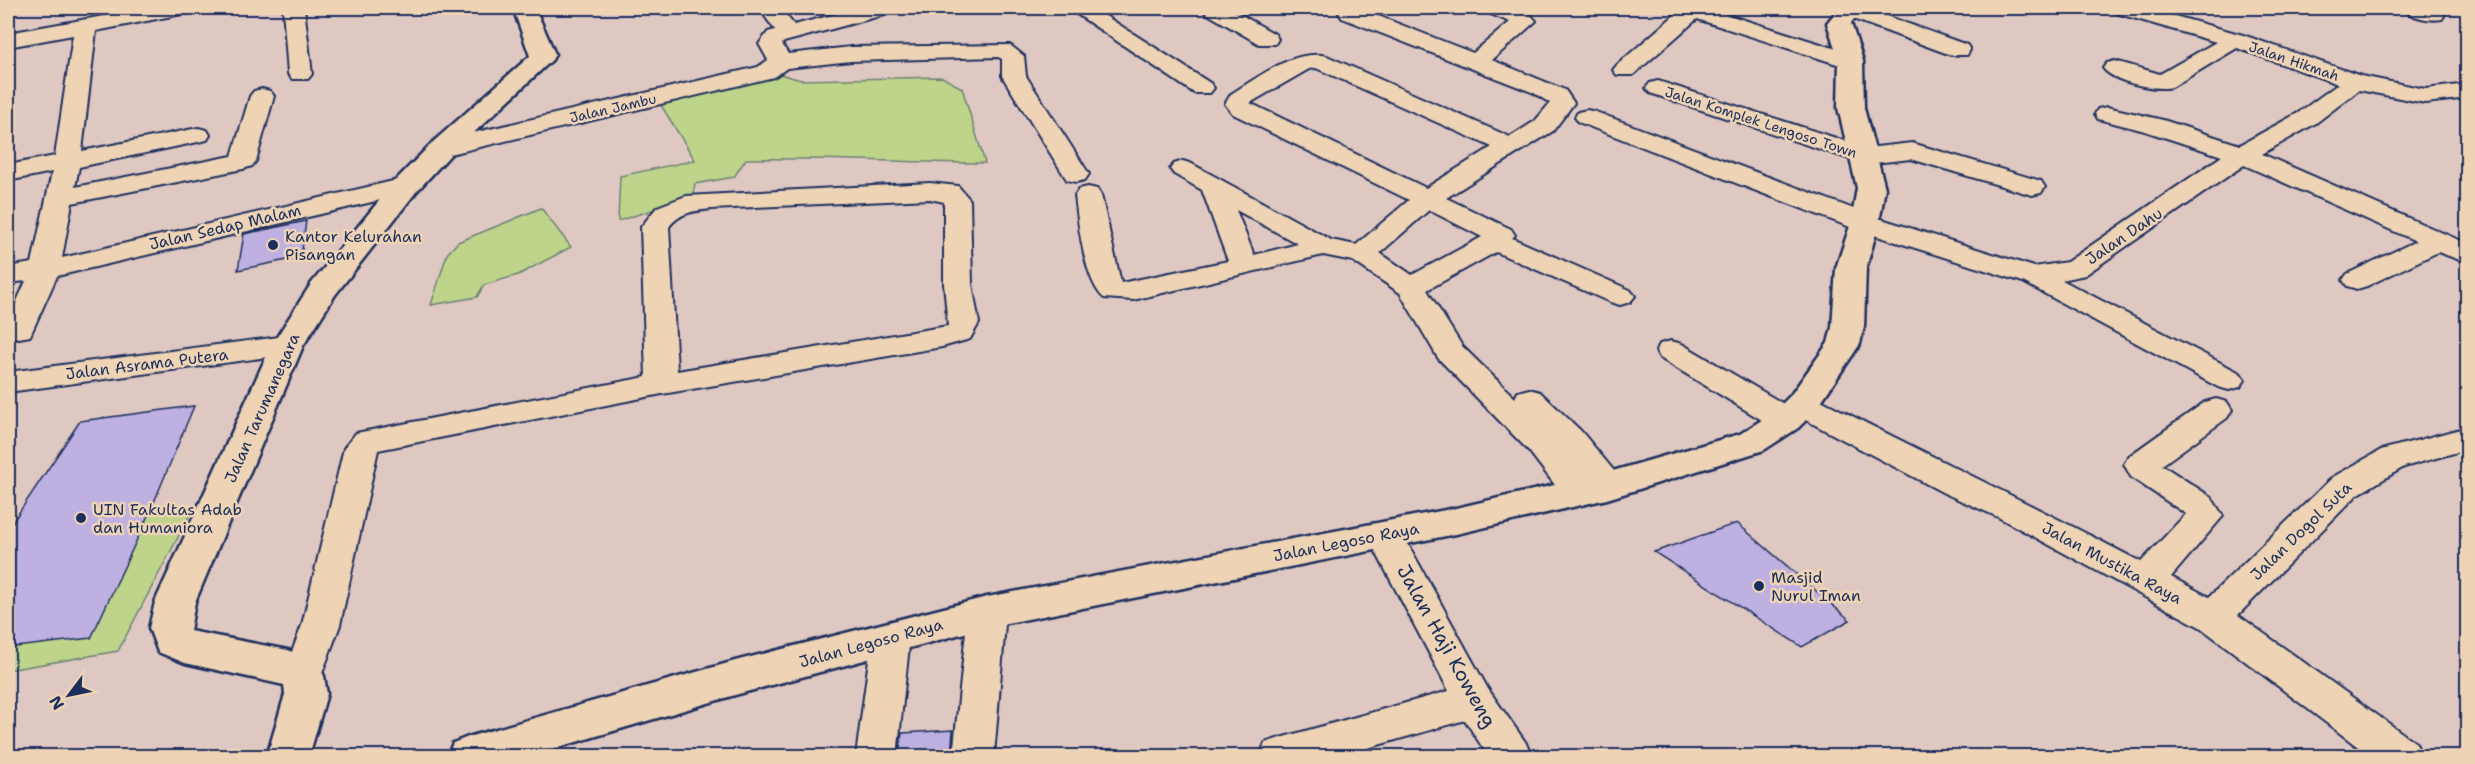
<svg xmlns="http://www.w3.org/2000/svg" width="2475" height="764" font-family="'Shantell Sans',sans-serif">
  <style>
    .green { fill: #bdd48a; stroke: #6c8274; stroke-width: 1.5 }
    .building { fill: #beb0e1; stroke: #1b2f5e; stroke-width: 1.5 }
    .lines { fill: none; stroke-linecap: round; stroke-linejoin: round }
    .street-casing { stroke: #1b2f5e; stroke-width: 4 }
    .secondary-casing { stroke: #1b2f5e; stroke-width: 5 }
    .street { fill: #eed3b5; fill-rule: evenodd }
    .secondary { fill: #eed3b5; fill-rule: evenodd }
    .poi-dot { fill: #1b2f5e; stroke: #eed3b5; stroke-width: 2 }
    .labels { text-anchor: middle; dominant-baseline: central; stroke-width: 5; stroke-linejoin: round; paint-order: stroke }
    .far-street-label { font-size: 14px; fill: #1b2f5e; stroke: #eed3b5 }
    .street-label { font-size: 16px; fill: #1b2f5e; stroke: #eed3b5 }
    .poi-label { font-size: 16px; fill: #1b2f5e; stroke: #eed3b5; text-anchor: start }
    .near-street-label { font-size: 20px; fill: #1b2f5e; stroke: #eed3b5 }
  </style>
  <rect width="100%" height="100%" fill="#e0c8c2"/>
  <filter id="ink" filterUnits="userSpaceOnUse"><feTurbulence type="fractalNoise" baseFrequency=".0167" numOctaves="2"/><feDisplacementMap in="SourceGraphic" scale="12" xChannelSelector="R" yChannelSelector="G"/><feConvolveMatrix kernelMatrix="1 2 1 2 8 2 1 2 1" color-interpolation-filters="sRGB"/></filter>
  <g filter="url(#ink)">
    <g class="green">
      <path d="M 776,73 L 801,80 L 942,77 L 962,88 L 985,163 C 905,163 826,157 746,159 L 734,177 L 695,184 L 693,197 L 618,221 L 620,176 L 695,160 L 659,102 Z"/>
      <polygon points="541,208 571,247 518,275 484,285 477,297 431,305 447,254 458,242"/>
      <polygon points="194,507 118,651 8,670 8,529"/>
    </g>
    <g class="building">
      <polygon points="306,221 301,257 238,270 244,234"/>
      <polygon points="194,406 152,507 91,638 8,648 8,529 80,421"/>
      <polygon points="1737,523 1850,620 1802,647 1654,552"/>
      <polygon points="953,730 951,756 899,756 902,733"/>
    </g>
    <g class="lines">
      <defs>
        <g id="street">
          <polygon points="149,8 193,8 190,13 182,14 96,31 82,151 198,128 207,130 210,135 207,140 198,142 79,167 75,187 232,156 250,96 254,91 262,89 270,91 274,96 256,161 252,166 243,169 72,203 62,258 406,178 415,180 419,186 415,192 406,194 57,276 30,336 19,338 8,336 8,321 26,281 8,283 8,267 32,263 52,172 8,181 8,165 55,156 73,35 8,47 8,33"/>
          <polygon points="283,8 304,8 312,74 308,79 292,79 288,74"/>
          <polygon points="759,8 780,8 794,25 860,8 894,8 891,13 784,42 782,44 788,54 851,47 1010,45 1024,56 1026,76 1089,174 1085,180 1076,182 1067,180 1002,76 1002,59 998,57 851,61 787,68 774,77 442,156 433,153 429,148 433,143 442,140 758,67 768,60 759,44 768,32 775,30"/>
          <polygon points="1068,8 1093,8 1210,83 1214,88 1210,93 1194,93"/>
          <polygon points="1203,8 1229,8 1275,34 1278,39 1275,44 1259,44 1206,13"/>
          <path d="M 1342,8 L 1358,8 L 1473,53 L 1510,22 L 1488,13 L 1486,8 C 1502,8 1525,5 1536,21 L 1492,60 L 1565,90 L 1574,103 L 1553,131 L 1446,198 L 1511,229 L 1515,235 L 1512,238 L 1630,290 L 1635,296 L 1630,302 L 1620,305 L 1610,302 L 1496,252 L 1427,290 L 1462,346 L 1515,398 L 1518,392 L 1529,389 L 1540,392 L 1581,431 L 1619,477 L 1624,486 L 1619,495 L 1607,498 L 1596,495 L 1592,502 L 1580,505 L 1568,502 L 1529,451 L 1438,358 L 1400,293 L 1353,261 L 1323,255 L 1133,300 L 1104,298 C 1084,281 1078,221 1075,195 L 1079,189 L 1088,187 L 1097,189 L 1101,195 L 1121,283 L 1228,261 L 1202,190 L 1174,174 L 1170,169 L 1174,164 L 1183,161 L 1192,164 L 1331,240 L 1356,245 L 1409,200 L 1233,114 L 1225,104 L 1231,94 C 1258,78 1294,48 1327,56 L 1510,137 L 1535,121 L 1550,103 L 1534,93 L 1342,18 L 1339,13 ZM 1316,68 L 1492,147 L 1426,188 L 1250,103 L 1309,69 ZM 1236,210 L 1298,244 L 1254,255 ZM 1429,210 L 1482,237 L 1412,275 L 1380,253 Z"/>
          <polygon points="1676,8 1706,8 1859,56 1863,61 1859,66 1843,66 1697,19 1633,75 1617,75 1613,70 1617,65 1678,12"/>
          <polygon points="1834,8 1864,8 1967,45 1970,50 1967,55 1951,55 1837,13"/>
          <path d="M 2113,8 L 2146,8 L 2243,35 L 2361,76 L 2425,89 L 2468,84 L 2468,98 L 2425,103 L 2359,90 L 2316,123 L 2262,154 L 2468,244 L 2468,263 L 2438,252 L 2367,286 L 2357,289 L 2347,286 L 2343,280 L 2347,274 L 2416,241 L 2244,165 L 2085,275 L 2062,280 L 2240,373 L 2245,380 L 2240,387 L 2229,390 L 2218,387 L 2023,282 L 1855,229 L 1578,122 L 1575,117 L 1578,112 L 1587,110 L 1596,112 L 1875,217 L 2034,267 L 2067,262 L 2222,156 L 2145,131 L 2098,119 L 2095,114 L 2098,109 L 2107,107 L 2163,120 L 2240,145 L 2298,113 L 2338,84 L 2237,48 L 2172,87 C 2156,91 2113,82 2103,68 L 2107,63 L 2115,61 L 2160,74 L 2216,42 L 2116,13 Z"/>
          <path d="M 2403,8 L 2435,8 L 2445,14 L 2442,19 C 2431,21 2410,18 2403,8 Z"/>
          <polygon points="1658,81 1867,148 1912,143 2041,181 2045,187 2041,193 2032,195 1911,159 1865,164 1856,161 1650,93 1646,88 1650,83"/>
          <path d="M 930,183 L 958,186 L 970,200 L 972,284 L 979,323 L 970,339 L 942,347 L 662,394 L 378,450 L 340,625 L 317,687 L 303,692 L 289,687 L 283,676 L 302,625 L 344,448 L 356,433 L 646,377 L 641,227 L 657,207 L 686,196 ZM 930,199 L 944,202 L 944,284 L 948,326 L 677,371 L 669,227 C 680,212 694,211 712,209 Z"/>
          <polygon points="287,336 298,339 302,346 298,353 8,392 8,372"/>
          <path d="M 1671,341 L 1682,344 L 1787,406 L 1791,396 L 1802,393 L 1813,396 C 1922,452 2033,505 2141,562 L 2186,514 L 2131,477 L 2124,464 L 2129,456 L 2205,402 L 2216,399 L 2227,402 L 2232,410 L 2227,418 L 2162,465 L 2211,497 L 2223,516 L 2171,577 L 2209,597 L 2333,477 L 2381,450 L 2468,427 L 2468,449 L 2404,467 L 2357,495 L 2238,615 L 2416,743 L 2421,756 L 2370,756 L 2200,627 L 1998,517 L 1944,493 L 1800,417 L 1802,420 L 1797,428 L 1786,431 L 1775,428 L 1660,358 L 1656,351 L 1660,344 Z"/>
          <polygon points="1385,522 1398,526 1488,689 1526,743 1531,756 1488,756 1465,720 1340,756 1260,756 1265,743 1280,738 1449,691 1367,535 1372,526"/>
          <polygon points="987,597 1000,602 1006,612 994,756 953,756 968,612 974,602"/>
          <polygon points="891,622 905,626 910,637 897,756 856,756 872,637 877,626"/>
        </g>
        <g id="secondary">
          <polygon points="513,8 535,8 555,54 552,60 451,154 416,192 335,295 303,346 195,602 190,631 288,650 318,664 324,676 327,694 309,756 267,756 285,694 284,685 185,663 158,652 149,628 155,602 271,346 311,284 396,180 433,142 530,56"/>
          <polygon points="1839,8 1862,8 1851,23 1863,61 1864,108 1885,188 1879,223 1866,268 1864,327 1860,344 1814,412 1798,428 1764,450 1607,499 1456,534 987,627 735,695 529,756 447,756 453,743 468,737 735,661 987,597 1456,508 1606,473 1740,434 1774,412 1790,396 1828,343 1832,327 1836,268 1851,223 1857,188 1838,108 1839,61 1827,23"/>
        </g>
      </defs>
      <use href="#street" class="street-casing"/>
      <use href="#secondary" class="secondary-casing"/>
      <use href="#street" class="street"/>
      <use href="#secondary" class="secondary"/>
    </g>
  </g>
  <g class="poi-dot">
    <circle cx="273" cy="245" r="6"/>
    <circle cx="81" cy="518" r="6"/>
    <circle cx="1759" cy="586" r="6"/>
  </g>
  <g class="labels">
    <g class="far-street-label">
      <text transform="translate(2294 61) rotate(19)">Jalan Hikmah</text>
      <text transform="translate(613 108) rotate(-13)">Jalan Jambu</text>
      <text transform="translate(1761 122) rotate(18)">Jalan Komplek Lengoso Town</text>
    </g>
    <g class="street-label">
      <text transform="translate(225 227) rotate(-13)">Jalan Sedap Malam</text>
      <text transform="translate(2124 236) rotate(-34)">Jalan Dahu</text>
      <text transform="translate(147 364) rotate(-7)">Jalan Asrama Putera</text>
      <text transform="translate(262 408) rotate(-66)">Jalan Tarumanegara</text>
      <text transform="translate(2301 531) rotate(-44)">Jalan Dogol Suta</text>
      <text transform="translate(1346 542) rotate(-11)">Jalan Legoso Raya</text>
      <text transform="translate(2112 563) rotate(28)">Jalan Mustika Raya</text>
      <text transform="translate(871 643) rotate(-15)">Jalan Legoso Raya</text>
    </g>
    <g class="poi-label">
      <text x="285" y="236">Kantor Kelurahan<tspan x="285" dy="18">Pisangan</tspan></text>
      <text x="93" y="509">UIN Fakultas Adab<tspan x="93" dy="18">dan Humaniora</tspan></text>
      <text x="1771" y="577">Masjid<tspan x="1771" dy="18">Nurul Iman</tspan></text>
    </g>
    <g class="near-street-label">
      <text transform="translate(1447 646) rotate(61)">Jalan Haji Koweng</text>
    </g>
  </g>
  <rect width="2475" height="764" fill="none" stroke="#eed3b5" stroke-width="30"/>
  <rect x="15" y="15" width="2445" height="734" fill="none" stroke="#1b2f5e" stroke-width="2" filter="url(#ink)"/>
  <g transform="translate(69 695) rotate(238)" stroke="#eed3b5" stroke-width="4.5" paint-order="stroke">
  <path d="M0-4.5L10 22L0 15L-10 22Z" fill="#1b2f5e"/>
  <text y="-9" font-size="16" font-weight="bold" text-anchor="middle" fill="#1b2f5e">N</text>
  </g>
</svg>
